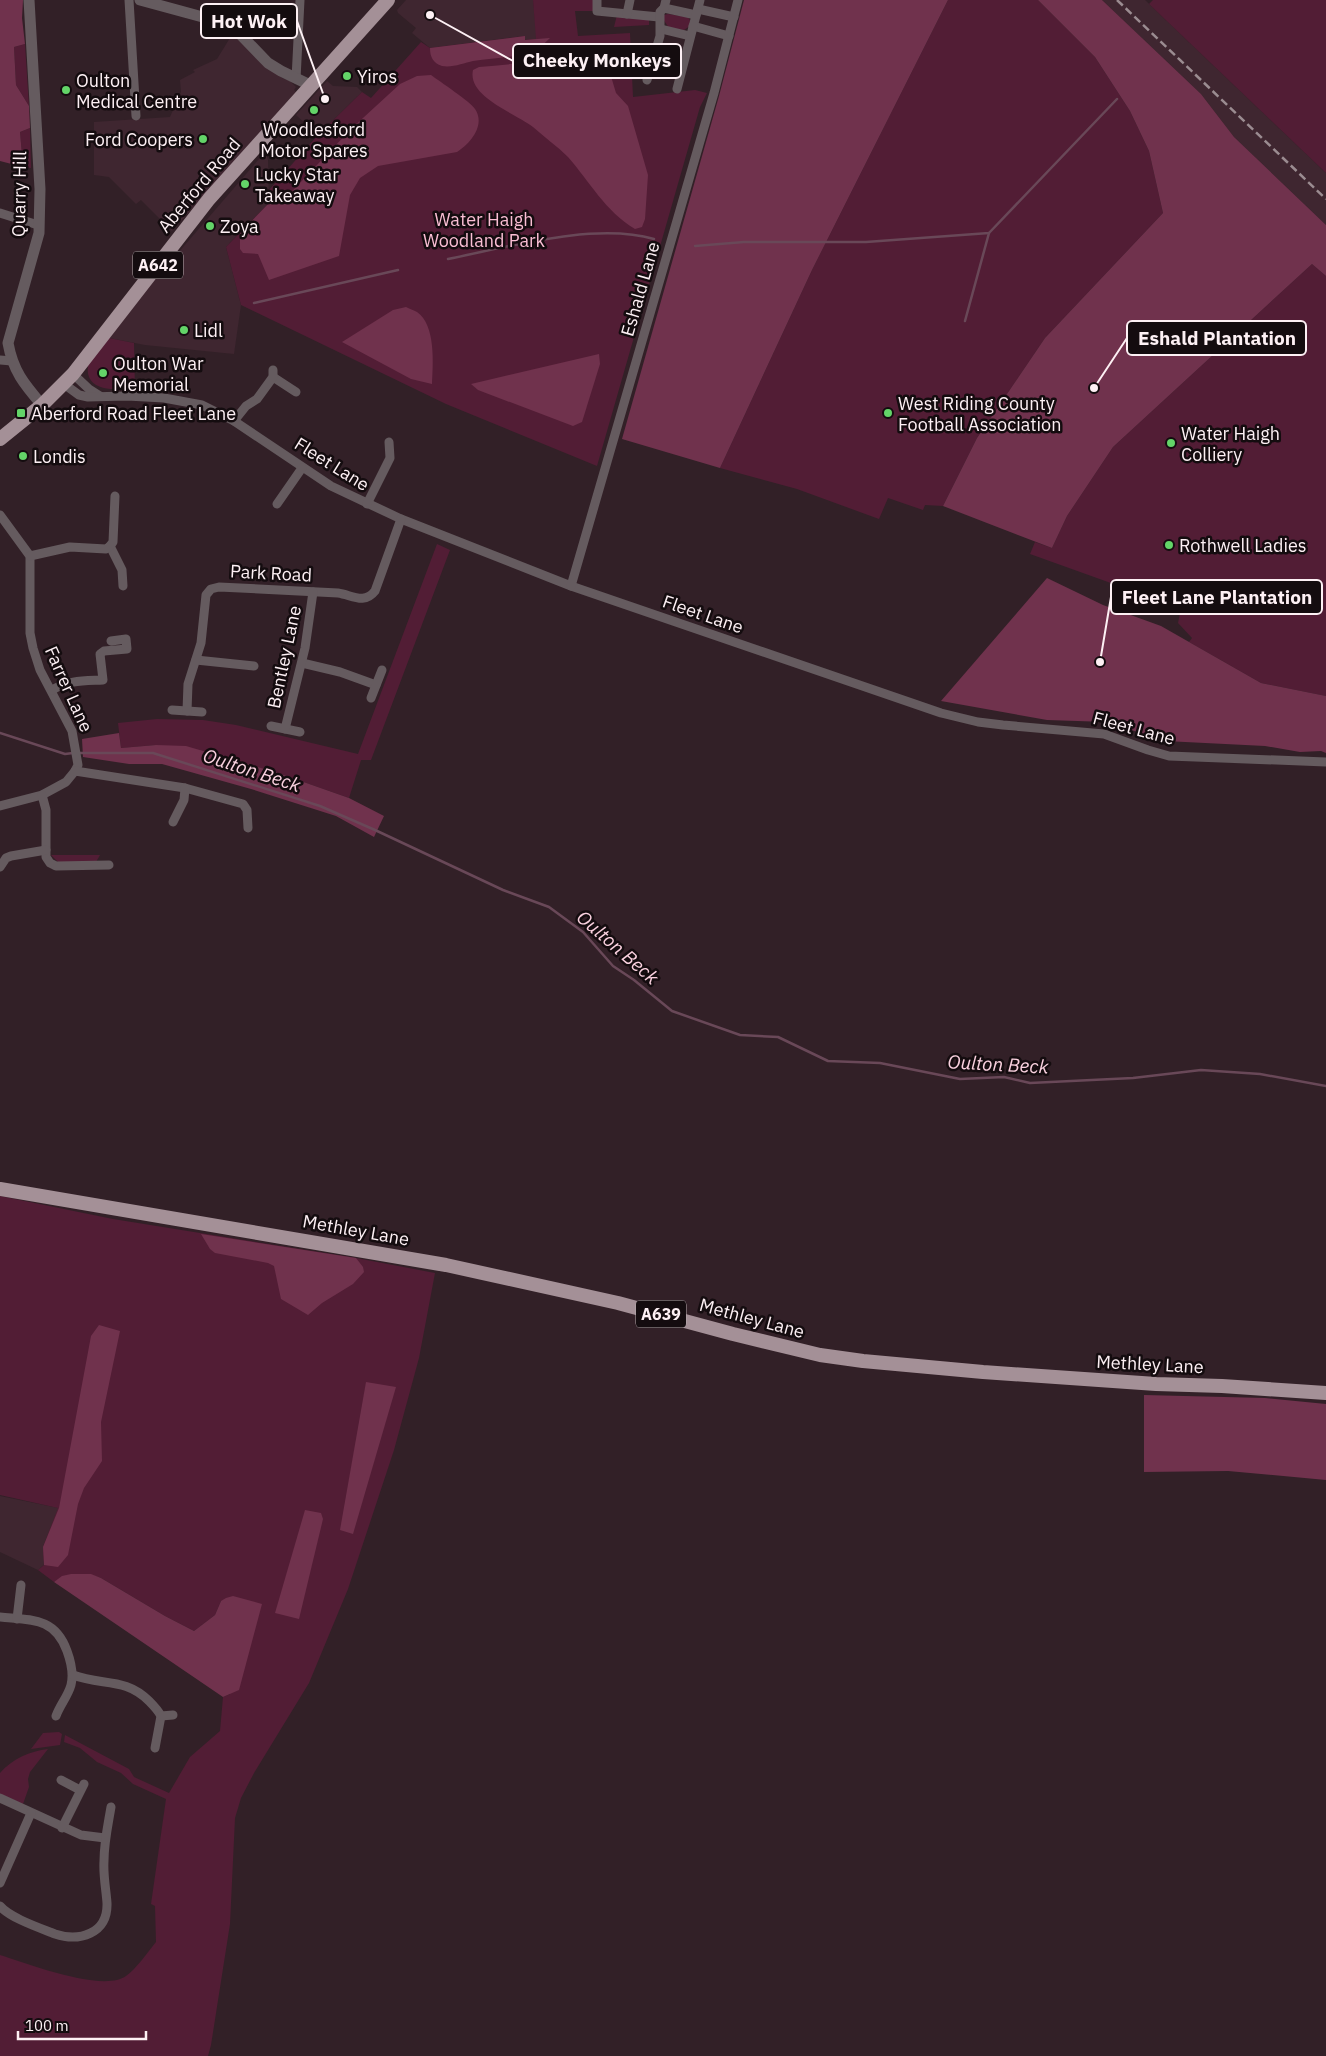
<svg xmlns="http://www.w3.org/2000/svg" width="1326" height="2056" font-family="'IBM Plex Sans',sans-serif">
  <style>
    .built { fill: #3f2630 }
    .green { fill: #521d35 }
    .forest { fill: #70324d }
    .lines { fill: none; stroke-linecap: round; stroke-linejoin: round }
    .stream { stroke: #694858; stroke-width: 2.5 }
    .minor { stroke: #655b5f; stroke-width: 9 }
    .tertiary { stroke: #655b5f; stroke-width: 11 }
    .primary { stroke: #a49097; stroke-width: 14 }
    .rail { stroke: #9b8c91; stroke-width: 2.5; stroke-dasharray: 8 4; stroke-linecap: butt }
    .poi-dot { fill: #63d468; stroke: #140c0f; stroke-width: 2 }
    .labels { text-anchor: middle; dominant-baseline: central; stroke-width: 5; stroke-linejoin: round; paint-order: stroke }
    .shield { fill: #140c0f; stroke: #b7acaf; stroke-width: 1 }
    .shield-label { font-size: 16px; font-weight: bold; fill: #fdf0f4 }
    .poi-label { font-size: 18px; fill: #fdf0f4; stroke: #140c0f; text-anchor: start }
    .street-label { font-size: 18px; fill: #fdf0f4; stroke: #140c0f }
    .park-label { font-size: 18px; fill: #fabed4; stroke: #140c0f }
    .water-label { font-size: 19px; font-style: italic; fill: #fad1df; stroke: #140c0f }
    .leader { fill: none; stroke: #fdf0f4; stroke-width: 2 }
    .callout-dot { fill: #fdf0f4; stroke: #140c0f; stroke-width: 2 }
    .callout { fill: #140c0f; stroke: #fdf0f4; stroke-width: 2 }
    .callout-label { font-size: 19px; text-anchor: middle; font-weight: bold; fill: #fdf0f4 }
  </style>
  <rect width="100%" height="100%" fill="#322027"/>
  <g class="built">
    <polygon points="406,0 533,0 537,39 525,40 524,36 430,48 412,33 416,28 398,13 397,10"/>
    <polygon points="1102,0 1145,0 1326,173 1326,225 1234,137 1201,94"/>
    <polygon points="233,33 282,78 290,81 296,87 294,90 297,93 172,231 141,200 136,204 109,177 94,175 94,122 170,117 181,92 180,80 195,72 193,70 217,59"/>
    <polygon points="327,81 333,86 357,87 362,92 318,135 296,115"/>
    <polygon points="265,152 268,160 269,203 226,247 241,305 234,354 145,345 109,338 153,282"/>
    <polygon points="0,1496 59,1508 43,1547 44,1565 38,1570 0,1552"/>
  </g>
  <g class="green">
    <polygon points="533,0 593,0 594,11 575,11 578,36 630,33 633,97 695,90 707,93 700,107 597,466 446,404 241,305 226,247 269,203 269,190 318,135 362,92 371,98 421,42 430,48 525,36 525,40 536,39"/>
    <polygon points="948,0 1038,0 1095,57 1130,111 1149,151 1163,213 1045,338 977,438 943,506 925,505 923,510 888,498 879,519 797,489 720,468 812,270"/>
    <polygon points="1153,0 1326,0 1326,173 1149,4"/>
    <polygon points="668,14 688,17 691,22 690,26 684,30 669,28 663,19 664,15"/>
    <polygon points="617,15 649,18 649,25 614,27"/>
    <polygon points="25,44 29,106 16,85 14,47"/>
    <polygon points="30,128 31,168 23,167 20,132"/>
    <polygon points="1312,264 1326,276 1326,696 1261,683 1189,642 1192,638 1178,623 1180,613 1155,593 1147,596 1030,554 1035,542 1052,548 1067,516 1113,447"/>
    <path d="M 109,338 L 134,343 L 135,390 C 116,389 84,393 88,365 Z"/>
    <polygon points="437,544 450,550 371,760 361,760 349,798 278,773 156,745 121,748 118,723 157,719 203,720 236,725 358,754"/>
    <polygon points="51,855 100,855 96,862 58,862"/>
    <path d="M 0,1196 L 113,1219 L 356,1258 L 435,1273 L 419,1358 L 394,1450 L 348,1589 L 309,1683 L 254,1773 L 241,1798 L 235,1818 L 230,1924 L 211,2045 L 208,2056 L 0,2056 L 0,1955 C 26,1963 103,1993 126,1976 C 136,1969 148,1952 156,1942 L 155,1906 L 151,1904 L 166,1799 L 133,1784 L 121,1773 L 97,1762 L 80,1748 L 64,1742 L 65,1735 L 129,1769 L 134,1777 L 169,1793 L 190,1757 L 220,1731 L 223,1697 L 230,1694 L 221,1601 L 215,1615 L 194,1631 L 165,1616 L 101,1578 C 85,1572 69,1572 54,1582 L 38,1570 L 44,1565 L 43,1547 L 58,1508 L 0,1495 Z"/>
    <polygon points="59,1732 62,1734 60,1745 31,1749 43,1733"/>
    <path d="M 48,1749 L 30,1772 L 28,1779 L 29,1787 L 23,1804 L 0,1794 L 0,1773 C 12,1759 30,1751 48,1749 Z"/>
  </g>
  <g class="forest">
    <polygon points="0,0 23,0 22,18 25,44 14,47 16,85 29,106 30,128 20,132 23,167 0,161"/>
    <polygon points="744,0 948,0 812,270 720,468 622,439 719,96"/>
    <polygon points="1038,0 1102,0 1201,94 1234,137 1326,225 1326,276 1312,264 1113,447 1067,516 1052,548 943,506 977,438 1045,338 1163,213 1149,151 1130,111 1095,57"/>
    <path d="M 525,36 L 525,40 L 550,38 C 530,59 500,57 473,61 C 464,63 452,68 442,66 C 433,63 430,57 430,48 Z"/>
    <path d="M 600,47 L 610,73 L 616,93 L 628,106 L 648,175 L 645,219 L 642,227 L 635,229 C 605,211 590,182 568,157 C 557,146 544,137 533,127 C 515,113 467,97 473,70 L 479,67 C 521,64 559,58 600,47 Z"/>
    <path d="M 431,75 C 439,81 471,102 475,109 C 486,125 470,144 457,152 L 378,166 L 360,178 L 350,195 L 339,256 L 269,280 L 258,254 L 243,253 L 240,249 L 240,233 L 269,203 L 269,194 L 280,204 L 351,129 L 400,84 L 417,76 Z"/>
    <path d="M 406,307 C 409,309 414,310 417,312 C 436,325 433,364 432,384 L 411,379 L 342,342 L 393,310 Z"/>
    <polygon points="599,354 600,364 582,422 573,426 478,390 471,384"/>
    <polygon points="1047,578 1103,605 1161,626 1261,683 1326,696 1326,753 1321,751 1300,752 1265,746 1165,741 1107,722 1047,720 941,701"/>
    <polygon points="119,733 121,748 156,745 186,746 278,773 349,798 384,816 374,837 336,816 251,789 162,764 129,764 83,757 82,739"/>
    <polygon points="201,1234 356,1258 363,1267 364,1272 353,1284 322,1303 308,1315 281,1299 274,1266 268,1263 215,1253 210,1249"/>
    <polygon points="99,1325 120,1331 101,1422 102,1461 84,1488 78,1504 68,1555 58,1567 44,1565 43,1547 59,1508 91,1336"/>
    <polygon points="366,1382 396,1387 353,1534 340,1530"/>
    <polygon points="1144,1395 1265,1398 1326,1404 1326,1480 1228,1471 1144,1472"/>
    <polygon points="305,1510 321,1513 323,1519 299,1619 275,1613"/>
    <polygon points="71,1574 91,1574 101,1578 165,1616 194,1631 215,1615 221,1601 226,1598 233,1596 262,1604 239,1690 223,1697 54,1582 62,1576"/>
  </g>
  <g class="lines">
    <g class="stream">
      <polyline points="695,246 744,242 866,242 989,233 1117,99"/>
      <path d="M 448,259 C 508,247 595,222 654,239"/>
      <polyline points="254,303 398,270"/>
      <polyline points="965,321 989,233"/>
      <polyline points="0,733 65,754 73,753"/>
      <polyline points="78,753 153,753 320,806 375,830 503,890 549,907 583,932 613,966 634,980 672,1011 740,1035 778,1037 828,1061 880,1063 960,1079 1004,1077 1030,1083 1133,1078 1201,1070 1260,1074 1326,1086"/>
    </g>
    <g class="minor">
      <polyline points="129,0 136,116"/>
      <polyline points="597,0 597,11 659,17"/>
      <polyline points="664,8 696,15"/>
      <polyline points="698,9 734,17"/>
      <polyline points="627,14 630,0"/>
      <polyline points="693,26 729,36"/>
      <polyline points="661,29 690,36"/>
      <polyline points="296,79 300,0"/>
      <polyline points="647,80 660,36 660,12 664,8 666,0"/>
      <polyline points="677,89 700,0"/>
      <polyline points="0,213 38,225"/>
      <polyline points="0,360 12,361"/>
      <polyline points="73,374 89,389 100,396"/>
      <polyline points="273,377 296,392"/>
      <polyline points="64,384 79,395 88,397 127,396 164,398 202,405 234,421 331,486 401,519 571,586 941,713 978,722 1003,725 1104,734 1148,750 1169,756 1326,762"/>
      <polyline points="234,421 246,406 257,399 273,377 273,370"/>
      <polyline points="277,504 302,468"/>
      <polyline points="367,504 390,458 389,442"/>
      <polyline points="0,515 30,556 30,633 33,648 40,670 72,731 78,765 75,771 66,782 42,795 0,806"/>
      <polyline points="110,546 122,570 123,586"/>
      <polyline points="30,556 70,547 106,549 110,546 113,542 115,496"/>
      <polyline points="571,586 714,93 738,0"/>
      <polyline points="196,660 254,666"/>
      <polyline points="302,663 340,672 376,685"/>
      <path d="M 52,690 C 69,680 84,681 103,680 L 100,654 L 104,651 L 127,649 L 126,639 L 111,641"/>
      <polyline points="371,698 382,670"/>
      <polyline points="172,710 202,712"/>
      <path d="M 187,711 L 188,684 L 201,643 L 206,595 L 211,589 L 219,587 L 338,593 C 352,595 364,605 375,591 L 401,519"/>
      <polyline points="271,726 300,732"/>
      <polyline points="285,729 305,648 313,592"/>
      <polyline points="75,771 185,788 243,804 247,810 248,828"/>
      <polyline points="42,795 46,810 46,857 50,863 56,866 109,865"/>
      <polyline points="173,822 184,800 185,788"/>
      <polyline points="0,867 6,858 11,856 46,850"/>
      <path d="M 0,1617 C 31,1620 55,1617 67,1651 C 71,1662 74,1673 71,1685 C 68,1696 60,1705 56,1716"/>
      <polyline points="17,1619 21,1585"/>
      <path d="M 73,1675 C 102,1686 125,1677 149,1701 C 154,1706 158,1710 161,1716 L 155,1748"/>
      <polyline points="161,1716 173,1715"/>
      <polyline points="61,1780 80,1790"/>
      <polyline points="0,1798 81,1835 105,1838"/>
      <polyline points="62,1828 84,1784"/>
      <polyline points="0,1883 31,1813"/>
      <path d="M 0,1906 C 10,1918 40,1928 55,1934 C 79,1942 108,1934 107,1903 C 106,1889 103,1875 104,1861 C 104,1842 108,1825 111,1807"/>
    </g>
    <g class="tertiary">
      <path d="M 29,0 L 40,189 L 39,233 L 8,343 C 13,371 24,384 42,405"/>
      <polyline points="140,0 221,22 238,32 268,63 281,71 312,86"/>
    </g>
    <g class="primary">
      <polyline points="0,439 42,405 73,374 209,199 388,0"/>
      <polyline points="0,1189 446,1265 618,1303 733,1334 820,1355 863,1361 983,1372 1156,1384 1222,1386 1326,1393"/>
    </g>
    <polyline class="rail" points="1117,0 1326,199"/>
  </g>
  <g class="poi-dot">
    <circle cx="347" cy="76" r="5"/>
    <circle cx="66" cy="90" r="5"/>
    <circle cx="314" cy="110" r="5"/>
    <circle cx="203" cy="139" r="5"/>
    <circle cx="245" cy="184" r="5"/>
    <circle cx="210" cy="226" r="5"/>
    <circle cx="184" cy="330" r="5"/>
    <circle cx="103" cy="373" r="5"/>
    <rect x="16" y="408" width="10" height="10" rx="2.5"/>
    <circle cx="888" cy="413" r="5"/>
    <circle cx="1171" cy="443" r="5"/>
    <circle cx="23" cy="456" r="5"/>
    <circle cx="1169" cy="545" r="5"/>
  </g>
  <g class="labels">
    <g class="shield">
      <rect x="133" y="251.5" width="50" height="27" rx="4"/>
      <rect x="636" y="1300.5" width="50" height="27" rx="4"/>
    </g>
    <g class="shield-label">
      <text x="158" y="265">A642</text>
      <text x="661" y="1314">A639</text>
    </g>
    <g class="poi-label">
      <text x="357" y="76">Yiros</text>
      <text x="76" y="80">Oulton<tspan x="76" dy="21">Medical Centre</tspan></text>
      <text x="314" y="129" text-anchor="middle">Woodlesford<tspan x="314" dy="21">Motor Spares</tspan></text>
      <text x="193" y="139" text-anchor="end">Ford Coopers</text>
      <text x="255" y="174">Lucky Star<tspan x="255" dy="21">Takeaway</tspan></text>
      <text x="220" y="226">Zoya</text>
      <text x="194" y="330">Lidl</text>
      <text x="113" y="363">Oulton War<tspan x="113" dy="21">Memorial</tspan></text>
      <text x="898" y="403">West Riding County<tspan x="898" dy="21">Football Association</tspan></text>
      <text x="31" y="413">Aberford Road Fleet Lane</text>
      <text x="1181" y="433">Water Haigh<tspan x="1181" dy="21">Colliery</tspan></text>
      <text x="33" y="456">Londis</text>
      <text x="1179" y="545">Rothwell Ladies</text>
    </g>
    <g class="street-label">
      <text transform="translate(199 185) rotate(-50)">Aberford Road</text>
      <text transform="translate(19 194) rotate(-89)">Quarry Hill</text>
      <text transform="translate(640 289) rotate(-74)">Eshald Lane</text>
      <text transform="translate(332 464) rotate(32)">Fleet Lane</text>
      <text transform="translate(271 573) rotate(3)">Park Road</text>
      <text transform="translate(703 614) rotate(19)">Fleet Lane</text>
      <text transform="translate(284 657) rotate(-78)">Bentley Lane</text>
      <text transform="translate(69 689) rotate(66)">Farrer Lane</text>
      <text transform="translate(1134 728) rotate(15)">Fleet Lane</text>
      <text transform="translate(356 1230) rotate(10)">Methley Lane</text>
      <text transform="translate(752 1318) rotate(15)">Methley Lane</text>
      <text transform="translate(1150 1364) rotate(3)">Methley Lane</text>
    </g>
    <g class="park-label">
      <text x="484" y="219">Water Haigh<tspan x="484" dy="21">Woodland Park</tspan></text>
    </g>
    <g class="water-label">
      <text transform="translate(252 770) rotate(18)">Oulton Beck</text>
      <text transform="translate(618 947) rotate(41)">Oulton Beck</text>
      <text transform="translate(998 1064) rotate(3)">Oulton Beck</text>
    </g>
  </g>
  <path class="leader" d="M325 99L297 21M430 15L513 61M1094 388L1127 338M1100 662L1111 597"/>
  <g class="callout-dot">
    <circle cx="325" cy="99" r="5"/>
    <circle cx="430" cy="15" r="5"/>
    <circle cx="1094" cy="388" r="5"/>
    <circle cx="1100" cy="662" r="5"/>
  </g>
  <g class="callout">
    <rect x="201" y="4" width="96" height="34" rx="5"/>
    <rect x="513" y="44" width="168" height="34" rx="5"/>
    <rect x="1127" y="321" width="179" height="34" rx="5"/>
    <rect x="1111" y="580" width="211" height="34" rx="5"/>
  </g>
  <g class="callout-label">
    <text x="249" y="28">Hot Wok</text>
    <text x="597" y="67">Cheeky Monkeys</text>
    <text x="1217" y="345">Eshald Plantation</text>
    <text x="1217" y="604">Fleet Lane Plantation</text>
  </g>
  <path d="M18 2031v8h128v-8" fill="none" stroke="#fdf0f4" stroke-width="2.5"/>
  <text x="25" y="2031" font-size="15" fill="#fdf0f4" stroke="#140c0f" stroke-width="4" paint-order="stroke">100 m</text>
</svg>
